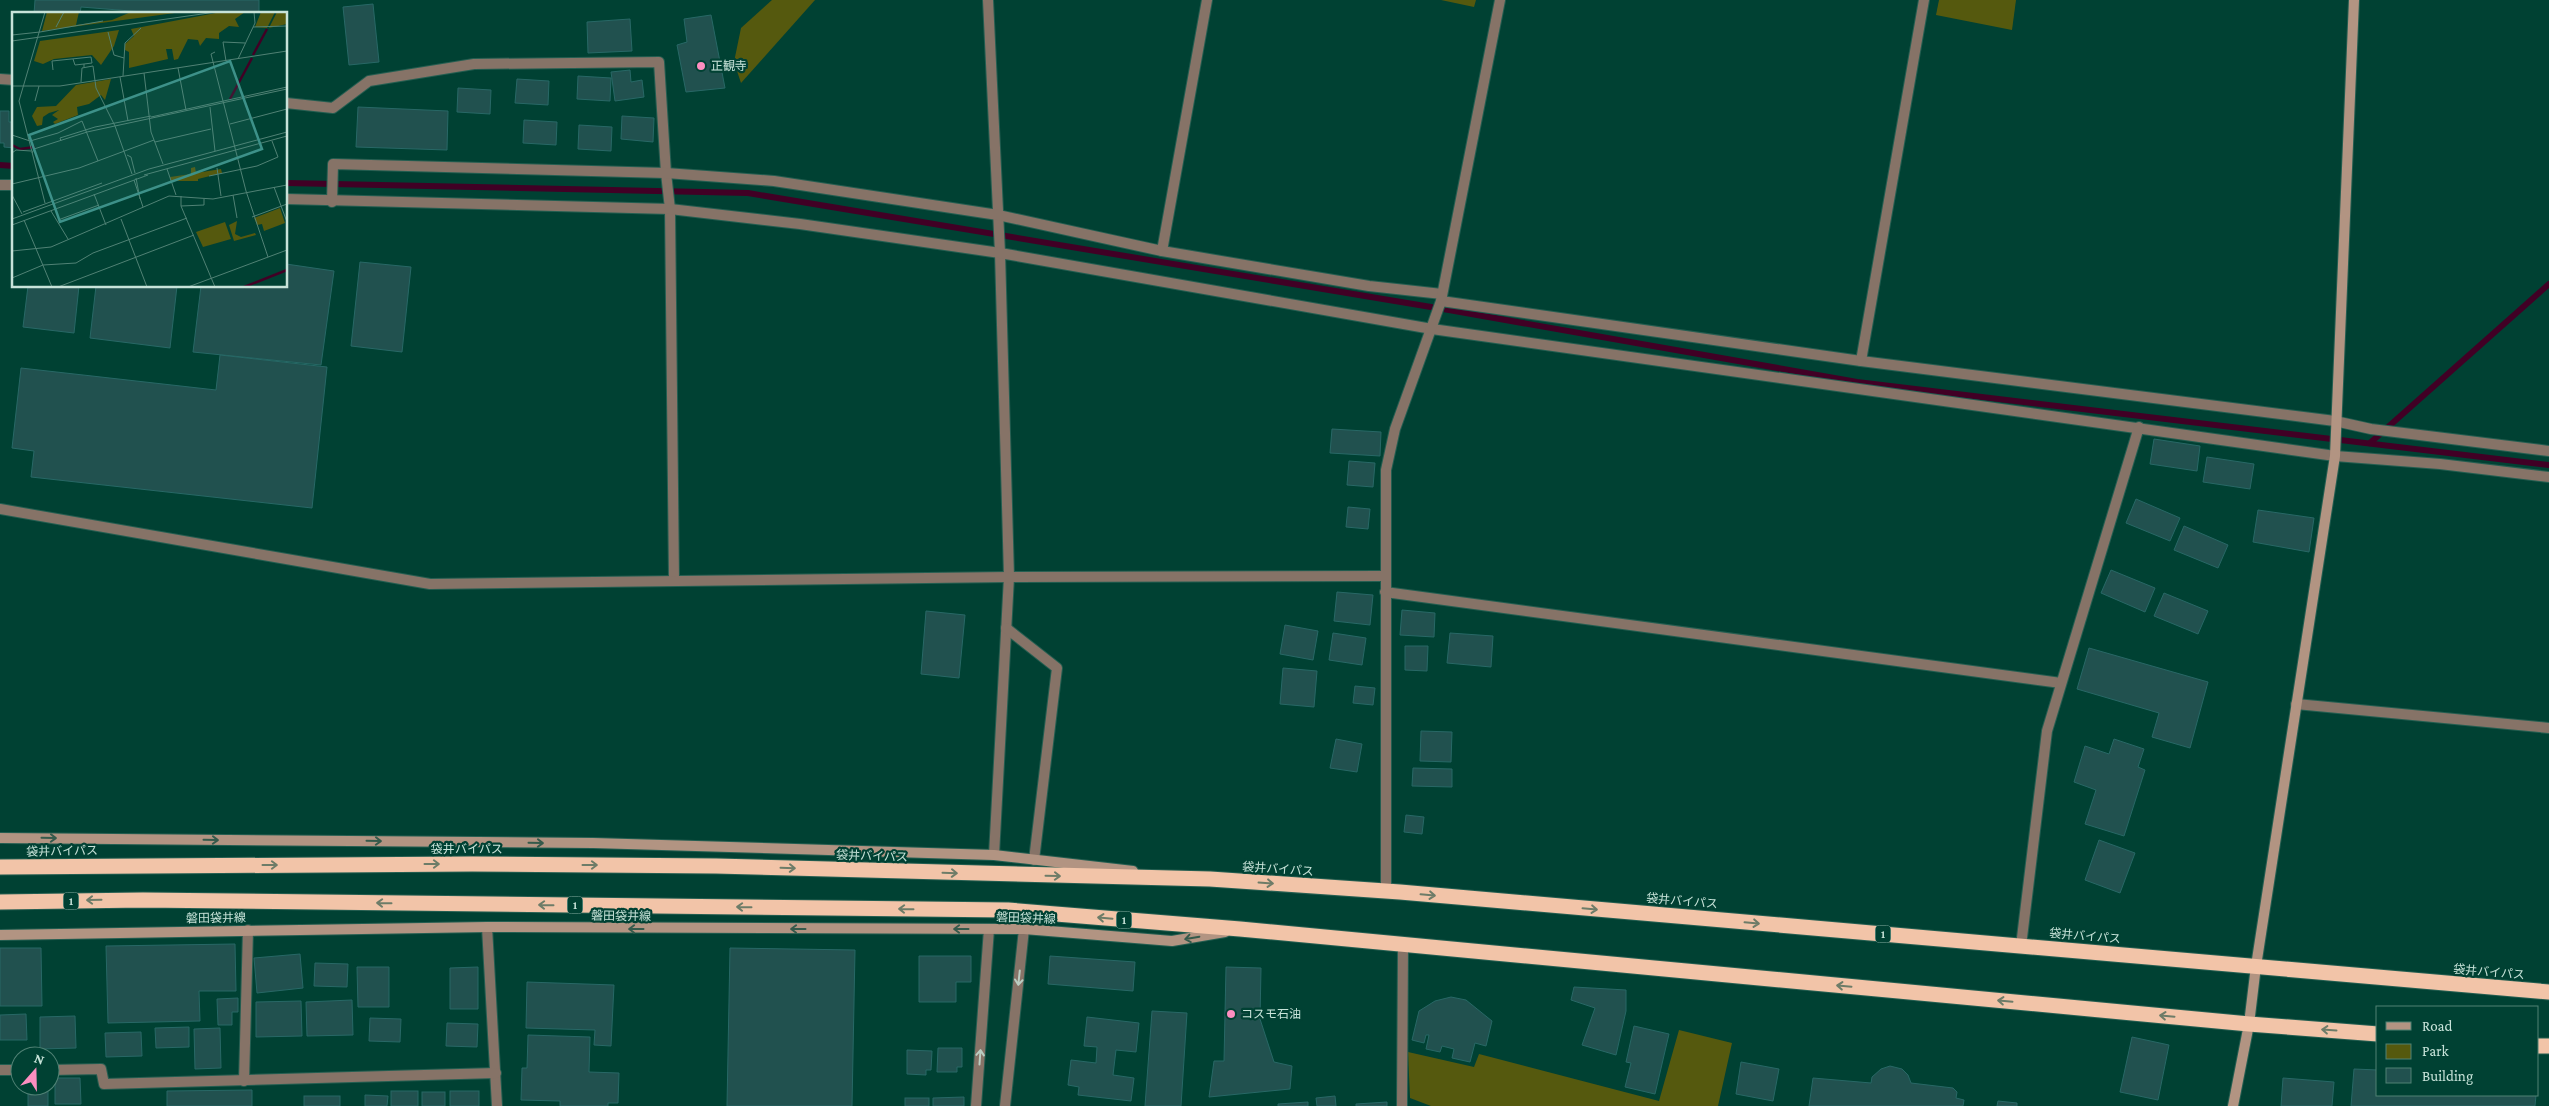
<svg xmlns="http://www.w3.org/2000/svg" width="2549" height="1106" font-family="'Crimson Pro','Noto Sans JP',serif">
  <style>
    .green { fill: #55590e }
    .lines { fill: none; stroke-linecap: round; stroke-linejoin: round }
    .stream { stroke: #410025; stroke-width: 6 }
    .building { fill: #21514f; stroke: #286866 }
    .street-casing { stroke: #245e51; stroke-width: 12 }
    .secondary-casing { stroke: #245e51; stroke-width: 12 }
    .highway-casing { stroke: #245e51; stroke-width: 17 }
    .street { stroke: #867367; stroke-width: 10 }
    .secondary { stroke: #b29482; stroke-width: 10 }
    .highway { stroke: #f2c4a8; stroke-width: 15 }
    .oneway { stroke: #355a4b }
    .oneway2 { stroke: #6d7c68 }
    .oneway3 { stroke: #bacdc2 }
    .poi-dot { fill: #fd8ec0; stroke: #004133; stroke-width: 2 }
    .labels { text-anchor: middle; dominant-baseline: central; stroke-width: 4.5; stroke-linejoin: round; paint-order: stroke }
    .shield { fill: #004133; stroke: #8bb2a7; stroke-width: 1 }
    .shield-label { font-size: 11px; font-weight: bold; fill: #c7e3d9 }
    .poi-label { font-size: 12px; fill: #c7e3d9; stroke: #004133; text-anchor: start }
    .street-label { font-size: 12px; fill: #c7e3d9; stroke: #004133 }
    .inset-river { fill: none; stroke: #410025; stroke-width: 2.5 }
    .inset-road { fill: none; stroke: #508275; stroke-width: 1 }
    .view { fill: #3d9189; fill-opacity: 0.15; stroke: #3d9189; stroke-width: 2.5 }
    .inset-edge { fill: none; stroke: #c7e3d9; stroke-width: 2.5 }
  </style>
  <rect width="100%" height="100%" fill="#004133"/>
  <g class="green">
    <polygon points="772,0 815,0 741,83 734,62 741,28"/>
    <polygon points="1441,0 1476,0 1474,7"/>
    <polygon points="1939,0 2016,0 2012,30 1936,15"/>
    <polygon points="1679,1030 1732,1043 1718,1106 1431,1106 1410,1098 1408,1052 1474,1067 1479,1054 1659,1101"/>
  </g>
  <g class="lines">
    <g class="stream">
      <polyline points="0,165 14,166"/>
      <polyline points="286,183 748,193 1449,310 1857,382 2549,465"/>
      <polyline points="2370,443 2549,284"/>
    </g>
  </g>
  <g class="building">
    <polygon points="35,0 259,0 259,14 168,14 81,7 80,14 34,14"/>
    <polygon points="373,4 379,62 349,65 343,7"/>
    <polygon points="711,15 725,88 686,92 677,45 687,42 684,19"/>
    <polygon points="630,19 632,51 588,53 587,22"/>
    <polygon points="630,70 631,82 642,80 644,97 615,101 611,72"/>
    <polygon points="578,76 611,78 610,101 577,99"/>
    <polygon points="517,79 549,81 548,105 515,103"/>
    <polygon points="458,88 491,90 490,114 457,112"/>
    <polygon points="358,107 448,111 447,150 356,147"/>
    <polygon points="0,111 9,111 9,122 14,122 14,148 4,147 4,143 0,143"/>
    <polygon points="622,116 654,118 653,142 621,139"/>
    <polygon points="524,120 557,122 556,145 523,143"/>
    <polygon points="579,125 612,127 611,151 578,149"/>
    <polygon points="360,262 411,267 402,352 351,346"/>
    <polygon points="286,264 334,271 321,365 193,352 201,286 286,286"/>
    <polygon points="28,286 79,286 74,333 23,327"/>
    <polygon points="96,286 177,286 170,348 90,338"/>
    <polygon points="220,355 327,367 312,508 31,477 34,451 12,448 21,368 216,390"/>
    <polygon points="1332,429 1381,432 1380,456 1330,453"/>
    <polygon points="2154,439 2200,446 2197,471 2150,464"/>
    <polygon points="2207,457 2254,464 2250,489 2203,482"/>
    <polygon points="1349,461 1375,463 1373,487 1347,485"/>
    <polygon points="2136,499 2180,518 2170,541 2126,523"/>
    <polygon points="1348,507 1370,509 1368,529 1346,527"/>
    <polygon points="2258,510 2314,518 2309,552 2253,542"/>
    <polygon points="2184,526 2228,545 2218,568 2174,550"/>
    <polygon points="2111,570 2155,588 2145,612 2101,593"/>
    <polygon points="1337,592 1373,595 1370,625 1334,621"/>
    <polygon points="2164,593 2208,611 2198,634 2154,616"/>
    <polygon points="1402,610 1435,613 1434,637 1400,635"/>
    <polygon points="926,611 965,615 959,678 921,674"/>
    <polygon points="1285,625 1318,631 1313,660 1280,654"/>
    <polygon points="1333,633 1366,638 1362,665 1329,660"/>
    <polygon points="1450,633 1493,636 1491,667 1447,663"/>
    <polygon points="1405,646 1428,646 1427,671 1405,670"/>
    <polygon points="2089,648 2208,682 2190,748 2152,737 2159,713 2077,689"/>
    <polygon points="1283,668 1317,671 1314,707 1280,704"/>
    <polygon points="1355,686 1375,688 1373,705 1353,703"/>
    <polygon points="1421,731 1452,732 1451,762 1420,761"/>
    <polygon points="1336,739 1362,744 1357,772 1330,768"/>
    <polygon points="2114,739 2144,749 2138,767 2145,770 2124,836 2085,824 2096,790 2074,782 2085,746 2109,754"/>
    <polygon points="1413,768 1452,769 1452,787 1412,786"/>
    <polygon points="1406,815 1424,817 1422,834 1404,832"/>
    <polygon points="2099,840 2135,853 2120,893 2085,880"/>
    <polygon points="235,944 236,991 199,991 200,1021 108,1023 106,946"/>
    <polygon points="0,948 41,948 42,1006 0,1006"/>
    <polygon points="730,948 855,950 852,1106 727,1106"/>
    <polygon points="300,954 303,988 257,993 254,958"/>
    <polygon points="919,956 971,956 971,982 956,982 956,1002 919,1002"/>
    <polygon points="1050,956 1135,962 1133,991 1048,984"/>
    <polygon points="315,963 348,964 347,987 314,986"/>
    <polygon points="357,967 389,967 389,1007 358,1007"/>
    <polygon points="478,967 478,1009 450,1009 450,968"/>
    <polygon points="1226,967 1261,968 1260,1019 1274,1062 1292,1066 1290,1089 1209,1097 1214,1061 1224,1061"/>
    <polygon points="527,982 614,985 611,1046 594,1045 595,1030 526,1028"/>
    <polygon points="1574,987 1626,990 1626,1011 1616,1055 1582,1045 1595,1008 1571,1000"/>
    <polygon points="1451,997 1466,1000 1492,1021 1486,1046 1475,1043 1470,1062 1452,1058 1454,1049 1442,1046 1440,1052 1426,1049 1429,1035 1426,1035 1424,1043 1412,1040 1419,1011 1435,1001"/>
    <polygon points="238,998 238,1012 232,1012 232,1025 218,1025 217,999"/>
    <polygon points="352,1000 353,1035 307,1036 306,1002"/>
    <polygon points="301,1001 302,1036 256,1037 256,1002"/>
    <polygon points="1152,1011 1187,1013 1181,1106 1145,1106"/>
    <polygon points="26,1014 27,1040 0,1040 0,1015"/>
    <polygon points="75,1016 76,1048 40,1049 40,1017"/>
    <polygon points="1087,1017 1139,1023 1136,1052 1116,1050 1113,1075 1134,1078 1131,1101 1078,1095 1079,1087 1068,1085 1071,1060 1096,1063 1097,1047 1084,1046"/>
    <polygon points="370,1018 401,1019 400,1042 369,1041"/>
    <polygon points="447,1023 478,1024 477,1047 446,1046"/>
    <polygon points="1634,1026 1669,1034 1655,1094 1625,1087 1631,1063 1626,1062"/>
    <polygon points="189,1027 189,1047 156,1048 155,1028"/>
    <polygon points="220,1028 221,1068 195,1069 194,1029"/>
    <polygon points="141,1032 142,1056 106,1057 105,1033"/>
    <polygon points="528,1035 590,1037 589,1072 619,1073 618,1103 608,1103 608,1106 560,1106 560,1101 521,1100 522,1068 527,1068"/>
    <polygon points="2132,1037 2169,1045 2158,1100 2120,1092"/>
    <polygon points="938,1048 962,1048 962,1067 957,1067 957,1072 937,1072"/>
    <polygon points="907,1050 932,1051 931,1070 926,1070 926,1075 907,1074"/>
    <polygon points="1741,1062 1779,1069 1773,1101 1736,1094"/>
    <polygon points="1890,1066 1902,1069 1908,1075 1911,1083 1953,1088 1957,1092 1956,1098 1964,1100 1963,1106 1809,1106 1813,1078 1871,1083 1872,1077 1881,1069"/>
    <polygon points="2354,1069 2378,1070 2378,1095 2536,1095 2535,1106 2351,1106"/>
    <polygon points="55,1078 80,1078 81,1104 55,1104"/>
    <polygon points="2283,1078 2334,1082 2332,1106 2281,1106"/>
    <rect x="28" y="1086" width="20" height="20"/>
    <polygon points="252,1090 252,1106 167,1106 167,1091"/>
    <rect x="391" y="1091" width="27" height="15"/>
    <rect x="450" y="1091" width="29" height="15"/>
    <rect x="422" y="1092" width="23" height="14"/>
    <polygon points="365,1095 388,1096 387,1106 365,1106"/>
    <rect x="304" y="1096" width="36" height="10"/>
    <polygon points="1335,1096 1336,1106 1317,1106 1316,1098"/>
    <polygon points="964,1097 964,1106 933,1106 933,1098"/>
    <rect x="905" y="1098" width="24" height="8"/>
    <polygon points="1998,1101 2017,1103 2017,1106 1997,1106"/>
    <polygon points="1308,1102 1308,1106 1278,1106 1278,1104"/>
    <polygon points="1387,1102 1387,1106 1356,1106 1356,1104"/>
  </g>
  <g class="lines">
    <defs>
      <g id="street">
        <polyline points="988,0 1000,253 1009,577 994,855"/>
        <polyline points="0,79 14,80"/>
        <polyline points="286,103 333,108 369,81 474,64 659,62 666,173 670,209 674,581"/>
        <polyline points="0,185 14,185"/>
        <polyline points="286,199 670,209 800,224 1000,253 1432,329 2335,456 2440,464 2549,477"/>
        <polyline points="332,202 333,164 666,173 774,181 998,215 1162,251 1369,286 1442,294"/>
        <polyline points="1162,251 1207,0"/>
        <polyline points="1441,301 1861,361 2335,421 2371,429 2549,451"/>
        <polyline points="1861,361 1924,0"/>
        <polyline points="0,509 430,584 1009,577 1384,576"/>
        <polyline points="1385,592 2061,683"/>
        <polyline points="1006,628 1057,668 1034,860"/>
        <polyline points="2296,704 2549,728"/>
        <polyline points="1386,891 1386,470 1395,429 1441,301 1500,0"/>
        <polyline points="487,927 497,1106"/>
        <polyline points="2021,946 2047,731 2139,427"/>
        <polyline points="0,1070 20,1070"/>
        <polyline points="50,1070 101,1069 104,1084 496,1073"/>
        <polyline points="244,1081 248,930"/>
        <polyline points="976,1106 989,929"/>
        <polyline points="1005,1106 1024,929"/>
        <polyline points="1402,1106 1403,944"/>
      </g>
      <g id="secondary">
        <polyline points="0,838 593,843 994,855 1133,871"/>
        <polyline points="0,935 487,927 1024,929 1172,941 1225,932"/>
        <polyline points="2233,1106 2249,1024 2256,966 2335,456 2354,0"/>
      </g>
      <g id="highway">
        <polyline points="0,867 472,864 716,866 1210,879 1400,892 2549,992"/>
        <polyline points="0,902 143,900 1008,910 1240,929 2249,1024 2378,1034"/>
        <polyline points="2538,1046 2549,1046"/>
      </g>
    </defs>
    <use href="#street" class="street-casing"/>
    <use href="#secondary" class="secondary-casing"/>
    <use href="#highway" class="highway-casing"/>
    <use href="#street" class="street"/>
    <use href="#secondary" class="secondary"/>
    <use href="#highway" class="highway"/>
  </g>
  <defs><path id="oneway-shaft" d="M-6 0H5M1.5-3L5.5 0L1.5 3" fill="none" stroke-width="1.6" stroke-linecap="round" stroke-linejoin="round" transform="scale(1.25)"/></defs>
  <g class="oneway">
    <use href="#oneway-shaft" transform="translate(49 838) rotate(1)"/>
    <use href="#oneway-shaft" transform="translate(211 840) rotate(1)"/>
    <use href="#oneway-shaft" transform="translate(374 841) rotate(1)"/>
    <use href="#oneway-shaft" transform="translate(536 843) rotate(1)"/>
    <use href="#oneway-shaft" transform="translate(636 929) rotate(-180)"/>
    <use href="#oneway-shaft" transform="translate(798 929) rotate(-180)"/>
    <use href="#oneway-shaft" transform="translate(961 929) rotate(-180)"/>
    <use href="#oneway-shaft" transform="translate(1192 938) rotate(170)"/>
  </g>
  <g class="oneway2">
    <use href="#oneway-shaft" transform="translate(432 864)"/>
    <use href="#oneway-shaft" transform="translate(270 865)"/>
    <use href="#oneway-shaft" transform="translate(590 865)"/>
    <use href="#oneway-shaft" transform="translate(788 868) rotate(2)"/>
    <use href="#oneway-shaft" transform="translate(950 873) rotate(2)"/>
    <use href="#oneway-shaft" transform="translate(1053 876) rotate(1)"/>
    <use href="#oneway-shaft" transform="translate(1266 883) rotate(4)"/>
    <use href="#oneway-shaft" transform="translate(1428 895) rotate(5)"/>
    <use href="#oneway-shaft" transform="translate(94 900) rotate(179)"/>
    <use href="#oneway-shaft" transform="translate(384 903) rotate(-179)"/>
    <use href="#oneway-shaft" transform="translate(546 905) rotate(-179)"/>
    <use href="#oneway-shaft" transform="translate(744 907) rotate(-179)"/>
    <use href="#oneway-shaft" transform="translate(906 909) rotate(-179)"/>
    <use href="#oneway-shaft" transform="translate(1590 909) rotate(5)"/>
    <use href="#oneway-shaft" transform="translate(1105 918) rotate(-175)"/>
    <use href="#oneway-shaft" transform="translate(1752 923) rotate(5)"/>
    <use href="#oneway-shaft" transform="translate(1844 986) rotate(-175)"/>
    <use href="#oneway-shaft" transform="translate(2005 1001) rotate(-175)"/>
    <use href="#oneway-shaft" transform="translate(2167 1016) rotate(-175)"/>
    <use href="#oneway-shaft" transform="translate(2329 1030) rotate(-176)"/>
  </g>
  <g class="oneway3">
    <use href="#oneway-shaft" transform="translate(1019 978) rotate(96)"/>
    <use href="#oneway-shaft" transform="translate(980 1057) rotate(-86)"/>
  </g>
  <g class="poi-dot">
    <circle cx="701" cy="66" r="5"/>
    <circle cx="1231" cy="1014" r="5"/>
  </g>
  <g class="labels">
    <g class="shield">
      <rect x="63.5" y="892.5" width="15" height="17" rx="4"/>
      <rect x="567.5" y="896.5" width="15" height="17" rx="4"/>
      <rect x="1116.5" y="911.5" width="15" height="17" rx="4"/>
      <rect x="1875.5" y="925.5" width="15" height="17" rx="4"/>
    </g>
    <g class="shield-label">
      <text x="71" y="901">1</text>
      <text x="575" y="905">1</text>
      <text x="1124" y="920">1</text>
      <text x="1883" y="934">1</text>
    </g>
    <g class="poi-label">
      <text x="711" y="66">正観寺</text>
      <text x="1241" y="1014">コスモ石油</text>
    </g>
    <g class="street-label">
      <text x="467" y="849">袋井バイパス</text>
      <text transform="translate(62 851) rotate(-1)">袋井バイパス</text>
      <text transform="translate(872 856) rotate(2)">袋井バイパス</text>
      <text transform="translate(1278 869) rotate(4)">袋井バイパス</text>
      <text transform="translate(1682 901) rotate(5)">袋井バイパス</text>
      <text transform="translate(621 916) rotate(1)">磐田袋井線</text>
      <text transform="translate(216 918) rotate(-1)">磐田袋井線</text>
      <text transform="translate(1026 918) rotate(2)">磐田袋井線</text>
      <text transform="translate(2085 936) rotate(5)">袋井バイパス</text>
      <text transform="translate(2489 972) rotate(5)">袋井バイパス</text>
    </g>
  </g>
  <g transform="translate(12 12)">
    <rect width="275" height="275" fill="#004133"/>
    <path d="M 35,0 L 67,0 L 64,13 L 100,8 L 119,0 L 170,0 L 30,19 ZM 209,0 L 233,0 L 223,7 L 227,15 L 217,14 L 207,21 L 207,27 L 194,26 L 188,34 L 186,28 L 176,27 L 166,47 L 162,48 L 160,37 L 154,37 L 156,47 L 117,56 L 117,40 L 113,38 L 113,32 L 122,24 L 119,17 ZM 249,0 L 263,0 L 255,16 L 243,15 ZM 265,0 L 275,0 L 275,12 L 257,16 ZM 107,18 L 102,34 L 89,53 L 80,43 L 42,47 L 31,52 L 22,49 L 28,29 ZM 99,67 L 93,88 L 89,83 L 77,92 L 65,95 L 66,103 L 43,112 L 41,110 L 46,107 L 40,103 L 47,98 L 37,101 L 31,105 L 30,113 L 25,114 L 20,104 L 25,95 L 44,94 L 64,73 ZM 183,155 L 184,161 L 209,157 L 210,161 L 186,167 L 186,169 L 159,169 L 158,165 L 179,162 L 179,156 ZM 268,196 L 273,211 L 252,219 L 250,212 L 245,213 L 242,206 ZM 225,209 L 223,222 L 229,225 L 243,221 L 244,223 L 222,229 L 217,213 ZM 213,210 L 219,227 L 191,235 L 184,220 Z" fill="#55590e"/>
    <path class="inset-river" d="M 241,43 L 255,17M 218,87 L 240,46M 0,133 L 8,137 L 23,135M 232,275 L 275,258"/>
    <path class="inset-road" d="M 44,15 L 52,0M 241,15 L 275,14M 28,20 L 91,9M 96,20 L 102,43 L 112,46M 0,23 L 28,20M 0,29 L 204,0M 203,40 L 199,42 L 234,179M 61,47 L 63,53 L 72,52M 226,47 L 243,11 L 242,0M 214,49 L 211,30 L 233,31M 166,56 L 174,98M 41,58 L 40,49 L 79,45 L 80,51 L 72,52 L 72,55M 132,61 L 139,120 L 151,152M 111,64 L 113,31 L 129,16M 108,65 L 116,109M 69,70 L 70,56 L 81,54 L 84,76 L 103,114 L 120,162M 0,74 L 48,74 L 275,39M 23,89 L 27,74M 198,95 L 203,139M 139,105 L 275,75M 218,112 L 275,97M 0,123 L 18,129 L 46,121 L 70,109 L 86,149M 49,129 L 48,126 L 83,115 L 139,104M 143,130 L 199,117M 0,141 L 4,138 L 19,139M 20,141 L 22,137 L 75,120 L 275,77M 115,143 L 119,145 L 123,161M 205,156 L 209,184M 155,157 L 164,183M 132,163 L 275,124M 197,164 L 245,154 L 266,145 L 260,129M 124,166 L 128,187M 122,168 L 131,195M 0,172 L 67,156 L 142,128M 262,175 L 275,210M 234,179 L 256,245M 82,182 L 94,213M 0,183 L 10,202M 221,183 L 225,206M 169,184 L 169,194 L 203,275M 33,191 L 7,89 L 33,0M 169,194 L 192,193 L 192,187M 39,199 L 56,227M 11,200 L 90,171M 240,205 L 275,192M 0,207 L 137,157 L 275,120M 109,207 L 135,275M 12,208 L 40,275M 46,208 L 87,193M 0,213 L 136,163M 0,239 L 39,235 L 157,184 L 201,187 L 275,173M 0,266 L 31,253 L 64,251 L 81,241 L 175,206M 46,275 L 182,223M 176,275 L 275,238"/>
    <path class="view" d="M 218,49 L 250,137 L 48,210 L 17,123 Z"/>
    <rect width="275" height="275" class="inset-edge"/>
  </g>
  <rect x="2376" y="1006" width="162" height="90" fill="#004133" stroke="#508275"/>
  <rect x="2386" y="1022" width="25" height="8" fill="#b29482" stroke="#508275"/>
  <text x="2422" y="1031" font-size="15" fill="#c7e3d9">Road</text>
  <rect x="2386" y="1044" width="25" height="15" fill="#55590e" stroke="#508275"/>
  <text x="2422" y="1056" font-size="15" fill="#c7e3d9">Park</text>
  <rect x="2386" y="1068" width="25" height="15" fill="#21514f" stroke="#508275"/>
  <text x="2422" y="1081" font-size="15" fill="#c7e3d9">Building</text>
  <g transform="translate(35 1071) rotate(20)"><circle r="24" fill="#004133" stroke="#508275"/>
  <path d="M0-4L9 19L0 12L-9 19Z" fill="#fd8ec0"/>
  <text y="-8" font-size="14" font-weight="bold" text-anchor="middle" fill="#c7e3d9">N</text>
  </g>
</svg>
